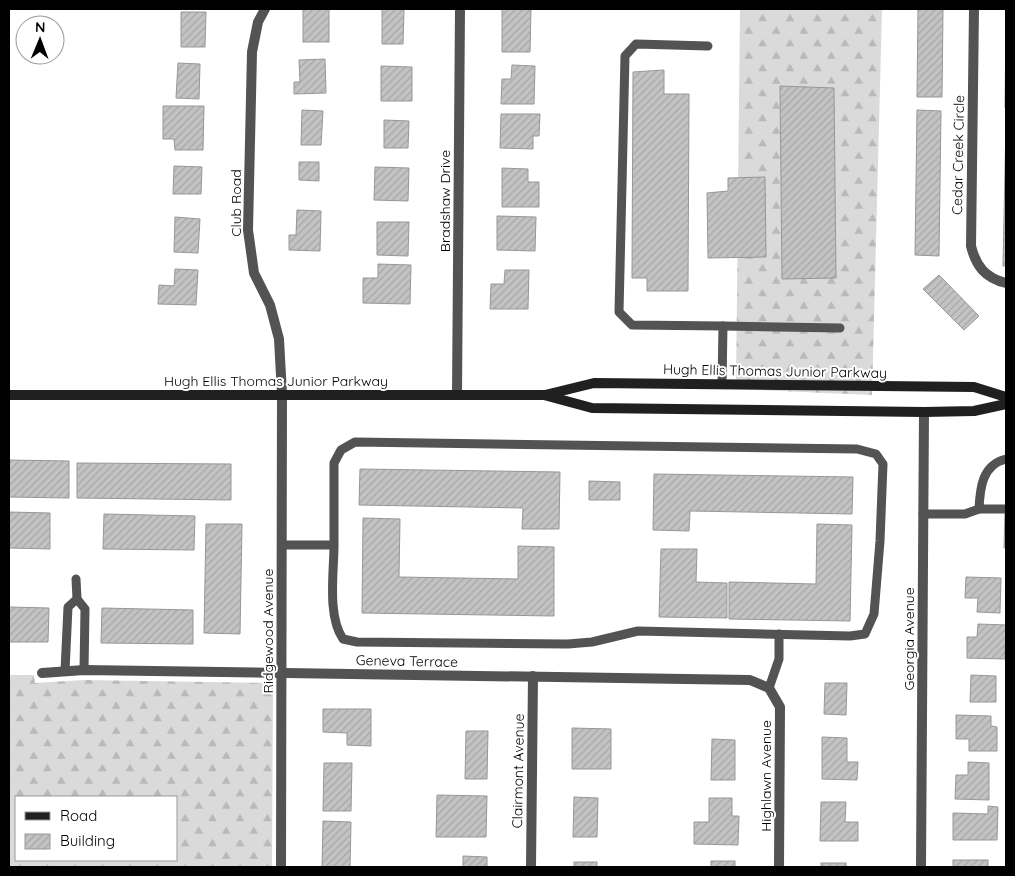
<svg xmlns="http://www.w3.org/2000/svg" width="1015" height="876" font-family="Quicksand,sans-serif">
  <style>
    .forest { fill: url(#forest-firs); fill-rule: evenodd }
    .building { fill: url(#building-hatch); stroke: #979797 }
    .lines { fill: none; stroke-linecap: round; stroke-linejoin: round }
    .service { stroke: #535353; stroke-width: 9 }
    .minor { stroke: #535353; stroke-width: 10 }
    .tertiary { stroke: #535353; stroke-width: 10 }
    .secondary { stroke: #202020; stroke-width: 10 }
    .labels { text-anchor: middle; dominant-baseline: central; stroke-width: 4; stroke-linejoin: round; paint-order: stroke }
    .street-label { font-size: 14px; fill: #000; stroke: #fff }
  </style>
  <defs>
    <pattern id="forest-firs" width="22" height="20" patternUnits="userSpaceOnUse" patternTransform="scale(1.25)"><rect width="22" height="20" fill="#dadada"/><path d="M5 1l3.5 6h-7zM16 11l3.5 6h-7z" fill="#b9b9b9"/></pattern>
    <pattern id="building-hatch" width="6" height="6" patternUnits="userSpaceOnUse" patternTransform="scale(1.25)"><rect width="6" height="6" fill="#c3c3c3"/><path d="M-1 1l2-2M0 6l6-6M5 7l2-2" fill="none" stroke="#a6a6a6"/></pattern>
  </defs>
  <rect width="100%" height="100%" fill="#fff"/>
  <g class="forest">
    <polygon points="740,9 882,9 872,395 736,389"/>
    <path d="M 9,675 L 34,675 L 35,683 L 84,680 L 273,683 L 272,867 L 9,867 ZM 16,797 L 176,797 L 176,860 L 16,860 Z"/>
  </g>
  <g class="building">
    <rect x="303" y="9" width="26" height="33"/>
    <polygon points="382,9 404,9 403,44 382,44"/>
    <polygon points="502,9 531,9 530,52 502,52"/>
    <polygon points="918,9 943,9 942,97 917,97"/>
    <polygon points="181,12 206,12 205,47 181,47"/>
    <polygon points="1006,23 1006,108 1005,108"/>
    <polygon points="325,59 326,93 294,94 294,82 300,82 299,60"/>
    <polygon points="178,63 200,64 199,99 176,98"/>
    <polygon points="512,65 535,66 534,104 501,104 502,79 511,79"/>
    <polygon points="381,66 412,67 412,101 381,101"/>
    <polygon points="664,70 664,94 689,94 688,291 647,291 647,278 632,278 633,72"/>
    <polygon points="780,86 834,88 836,278 782,279"/>
    <polygon points="163,106 204,106 203,150 175,150 174,139 163,139"/>
    <polygon points="302,110 323,111 321,145 301,145"/>
    <polygon points="917,110 941,111 939,256 915,255"/>
    <polygon points="501,114 540,114 539,136 533,136 533,149 500,148"/>
    <polygon points="384,120 409,121 408,148 384,148"/>
    <polygon points="1006,121 1006,266 1003,266"/>
    <polygon points="299,162 319,162 319,181 299,180"/>
    <polygon points="174,166 202,167 201,194 173,194"/>
    <polygon points="375,167 409,168 408,201 374,200"/>
    <polygon points="502,168 528,169 528,182 539,182 539,207 502,207"/>
    <polygon points="765,177 766,257 708,258 707,193 728,191 728,178"/>
    <polygon points="297,210 321,211 320,251 289,250 289,235 296,235"/>
    <polygon points="497,216 536,217 535,251 497,250"/>
    <polygon points="175,217 200,219 198,253 174,252"/>
    <polygon points="377,222 409,222 408,256 377,255"/>
    <polygon points="378,264 411,265 410,304 363,303 363,278 378,278"/>
    <polygon points="175,269 198,270 196,305 158,304 159,285 174,286"/>
    <polygon points="505,270 529,270 528,309 490,309 491,284 504,284"/>
    <polygon points="939,275 979,316 964,330 923,289"/>
    <polygon points="9,460 69,461 69,498 9,497"/>
    <polygon points="77,463 231,464 231,500 77,498"/>
    <polygon points="360,469 560,472 559,529 522,529 523,508 359,505"/>
    <polygon points="654,474 853,477 852,514 690,511 689,531 653,530"/>
    <polygon points="589,481 620,482 620,500 589,500"/>
    <polygon points="9,512 50,513 50,549 9,548"/>
    <polygon points="1005,512 1006,512 1006,548 1004,548"/>
    <polygon points="104,514 195,516 194,550 103,549"/>
    <polygon points="363,518 400,519 399,577 518,579 518,546 554,547 554,616 362,613"/>
    <polygon points="206,524 242,524 240,634 204,633"/>
    <polygon points="817,524 852,525 850,621 729,619 729,582 816,584"/>
    <polygon points="661,549 697,549 696,582 727,583 727,618 659,617"/>
    <polygon points="966,577 1001,578 1000,613 977,612 978,598 965,598"/>
    <polygon points="9,607 49,608 48,642 9,642"/>
    <polygon points="102,608 193,610 193,644 101,643"/>
    <polygon points="978,624 1006,625 1005,659 967,658 967,637 977,637"/>
    <polygon points="971,675 996,676 996,702 970,702"/>
    <polygon points="825,683 847,683 846,715 824,714"/>
    <polygon points="323,709 371,709 371,746 347,745 347,733 323,732"/>
    <polygon points="956,715 991,716 991,726 997,727 997,751 969,751 969,739 956,739"/>
    <polygon points="572,728 611,729 611,769 572,769"/>
    <polygon points="466,731 488,731 487,779 465,779"/>
    <polygon points="822,737 847,738 847,762 858,762 857,780 822,779"/>
    <polygon points="712,739 735,740 735,780 711,780"/>
    <polygon points="968,762 989,763 989,800 955,799 956,775 968,775"/>
    <polygon points="324,763 352,763 351,811 323,811"/>
    <polygon points="437,795 487,796 486,837 436,837"/>
    <polygon points="574,797 598,798 597,837 573,837"/>
    <polygon points="709,798 732,798 732,816 739,816 738,845 694,844 694,822 709,822"/>
    <polygon points="821,802 846,802 845,822 858,822 858,841 820,841"/>
    <polygon points="988,806 998,807 997,840 953,840 953,813 988,814"/>
    <polygon points="323,821 351,822 350,867 322,867"/>
    <polygon points="463,856 487,857 487,867 463,867"/>
    <rect x="953" y="860" width="35" height="7"/>
    <rect x="711" y="861" width="24" height="6"/>
    <rect x="574" y="862" width="23" height="5"/>
    <rect x="821" y="863" width="25" height="4"/>
  </g>
  <g class="lines">
    <g class="service">
      <polyline points="708,46 636,44 625,56 619,312 632,325 723,326 722,384"/>
      <polyline points="723,326 840,328"/>
      <polyline points="979,509 1006,509"/>
      <path d="M 923,514 L 965,514 L 979,509 C 980,488 982,465 1006,459"/>
      <path d="M 282,545 L 334,545 L 334,463 L 341,450 L 355,442 L 857,449 L 876,454 L 883,464 L 880,541 L 874,614 L 865,634 L 850,636 L 638,631 L 592,642 L 568,644 L 357,642 L 343,639 C 327,616 334,572 334,545"/>
      <polyline points="76,579 77,599"/>
      <polyline points="65,671 68,607 77,599 85,609 84,670"/>
      <polyline points="769,688 779,659 779,634"/>
    </g>
    <g class="minor">
      <polyline points="265,9 258,22 252,52 248,230 254,273 270,305 279,339 282,394 281,867"/>
      <path d="M 974,9 L 971,246 C 976,266 985,278 1006,283"/>
      <polyline points="457,394 460,9"/>
      <polyline points="42,673 84,670 750,680 769,688 780,707 779,867"/>
      <polyline points="531,867 533,676"/>
    </g>
    <polyline class="tertiary" points="921,867 924,412"/>
    <g class="secondary">
      <polyline points="9,395 544,395 592,408 924,412 974,411 1006,404"/>
      <polyline points="545,395 594,383 974,387 1006,397"/>
    </g>
  </g>
  <g class="labels">
    <g class="street-label">
      <text transform="translate(958 155) rotate(-89)">Cedar Creek Circle</text>
      <text transform="translate(445 201) rotate(-90)">Bradshaw Drive</text>
      <text transform="translate(236 203) rotate(-90)">Club Road</text>
      <text transform="translate(775 371) rotate(1)">Hugh Ellis Thomas Junior Parkway</text>
      <text x="276" y="381">Hugh Ellis Thomas Junior Parkway</text>
      <text transform="translate(268 631) rotate(-90)">Ridgewood Avenue</text>
      <text transform="translate(909 639) rotate(-90)">Georgia Avenue</text>
      <text transform="translate(407 661) rotate(1)">Geneva Terrace</text>
      <text transform="translate(518 771) rotate(-89)">Clairmont Avenue</text>
      <text transform="translate(766 776) rotate(-90)">Highlawn Avenue</text>
    </g>
  </g>
  <rect width="1015" height="876" fill="none" stroke="#000000" stroke-width="20"/>
  <rect x="15" y="796" width="162" height="65" fill="#ffffff" stroke="#999999"/>
  <rect x="25" y="812" width="25" height="8" fill="#202020" stroke="#999999"/>
  <text x="60" y="821" font-size="15" fill="#000000">Road</text>
  <rect x="25" y="834" width="25" height="15" fill="url(#building-hatch)" stroke="#999999"/>
  <text x="60" y="846" font-size="15" fill="#000000">Building</text>
  <g transform="translate(40 40) rotate(1)"><circle r="24" fill="#ffffff" stroke="#999999"/>
  <path d="M0-4L9 19L0 12L-9 19Z" fill="#000000"/>
  <text y="-8" font-size="14" font-weight="bold" text-anchor="middle" fill="#000000">N</text>
  </g>
</svg>
